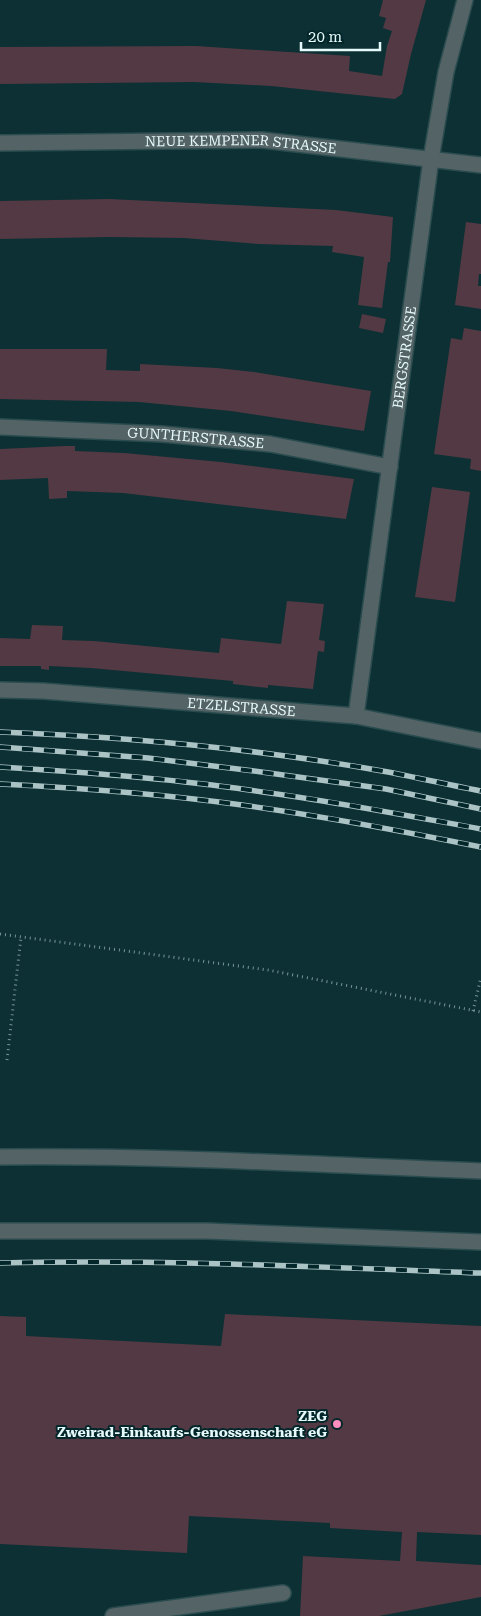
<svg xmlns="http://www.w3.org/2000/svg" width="481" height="1616" font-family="'Roboto Serif',serif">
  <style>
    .building { fill: #533943 }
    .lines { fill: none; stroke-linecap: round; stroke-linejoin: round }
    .minor-casing { stroke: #2b4c4f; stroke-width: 18 }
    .path { stroke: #799597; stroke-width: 3; stroke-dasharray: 1 4; stroke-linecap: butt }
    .minor { stroke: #546365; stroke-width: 15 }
    .rail-casing { stroke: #acc3c5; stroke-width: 5.5 }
    .rail { stroke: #022629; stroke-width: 4; stroke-dasharray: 11; stroke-linecap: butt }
    .poi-dot { fill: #fe8ebd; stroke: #022629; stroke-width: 2 }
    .labels { text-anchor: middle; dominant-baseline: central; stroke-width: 4; stroke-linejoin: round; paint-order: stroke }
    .street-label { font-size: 14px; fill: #e6f9fb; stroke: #022629 }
    .poi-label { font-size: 14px; font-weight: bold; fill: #e6f9fb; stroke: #022629; text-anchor: end }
  </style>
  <rect width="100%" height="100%" fill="#0c3033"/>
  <g class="building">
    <polygon points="383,0 426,0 411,54 402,94 395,99 271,86 194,82 0,84 0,47 196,46 350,56 349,71 382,76 387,46 392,31 383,28 386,18 379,16"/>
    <polygon points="109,199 336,210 393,217 390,262 388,262 382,308 358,305 364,257 332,252 333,246 258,244 184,238 109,237 0,239 0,201"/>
    <polygon points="466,222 481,224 481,274 479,274 478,286 481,286 481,309 455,305"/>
    <polygon points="362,314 386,319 383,333 359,328"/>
    <polygon points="464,328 481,331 481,471 470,469 471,459 434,454 451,338 462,340"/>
    <polygon points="0,349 107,349 106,370 140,371 140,364 217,368 254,372 371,391 364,431 231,411 139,402 0,399"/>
    <polygon points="65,446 75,446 75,451 124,453 221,462 354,479 346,519 123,493 67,491 67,498 49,499 48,478 0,480 0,449"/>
    <polygon points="432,487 470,492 455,602 415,597"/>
    <polygon points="287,601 324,604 319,640 325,641 324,652 318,651 313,689 268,685 268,688 233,684 233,681 91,668 49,666 49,670 41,669 41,666 0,666 0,638 30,639 32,625 63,626 62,640 94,641 219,653 221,638 281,644"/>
    <polygon points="225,1314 481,1326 481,1535 417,1532 416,1561 481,1565 481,1597 379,1616 300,1616 303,1556 400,1561 402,1532 330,1528 330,1523 189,1516 187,1553 0,1544 0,1316 26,1317 26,1336 221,1346"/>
  </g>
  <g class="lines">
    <defs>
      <g id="minor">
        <path id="s1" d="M 0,143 L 262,140 L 481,165"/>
        <path id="s2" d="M 0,427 L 162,434 L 270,444 L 390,467"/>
        <path id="s3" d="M 0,690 L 43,691 L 356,716 L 481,741"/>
        <path id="s4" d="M 356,716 L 431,159 L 446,72 L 465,0"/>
        <path d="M 0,1157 C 160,1155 321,1165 481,1171"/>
        <polyline points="0,1231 207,1231 481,1242"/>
        <polyline points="113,1616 283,1593"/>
      </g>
    </defs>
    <use href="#minor" class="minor-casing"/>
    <g class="path">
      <polyline points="0,934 268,970 481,1012"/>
      <polyline points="473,1011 481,977"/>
      <polyline points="7,1060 21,937"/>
    </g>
    <use href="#minor" class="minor"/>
    <defs>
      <g id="rail">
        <path d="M 0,732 C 130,737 260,749 388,772 C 419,778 450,785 481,791"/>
        <polyline points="0,747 148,758 254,771 386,789 481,809"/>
        <path d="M 0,767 C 83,772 167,778 249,790 C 327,800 404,815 481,829"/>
        <path d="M 0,784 C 81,788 162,794 242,805 C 322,816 402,831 481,847"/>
        <path d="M 0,1263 C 160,1259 321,1267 481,1273"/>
      </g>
    </defs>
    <use href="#rail" class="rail-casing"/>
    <use href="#rail" class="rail"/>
  </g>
  <circle class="poi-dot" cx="337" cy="1424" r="5"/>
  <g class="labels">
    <g class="street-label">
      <text stroke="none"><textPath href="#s1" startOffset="241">NEUE KEMPENER STRASSE</textPath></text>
      <text stroke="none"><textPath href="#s4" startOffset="362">BERGSTRASSE</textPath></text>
      <text stroke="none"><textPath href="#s2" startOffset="196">GUNTHERSTRASSE</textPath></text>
      <text stroke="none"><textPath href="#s3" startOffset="242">ETZELSTRASSE</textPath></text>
    </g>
    <g class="poi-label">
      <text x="327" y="1416">ZEG<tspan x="327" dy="16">Zweirad-Einkaufs-Genossenschaft eG</tspan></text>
    </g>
  </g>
  <path d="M301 42v8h79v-8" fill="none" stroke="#e6f9fb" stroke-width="2.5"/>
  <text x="308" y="42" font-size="15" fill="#e6f9fb" stroke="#022629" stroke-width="4" paint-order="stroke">20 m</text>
</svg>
